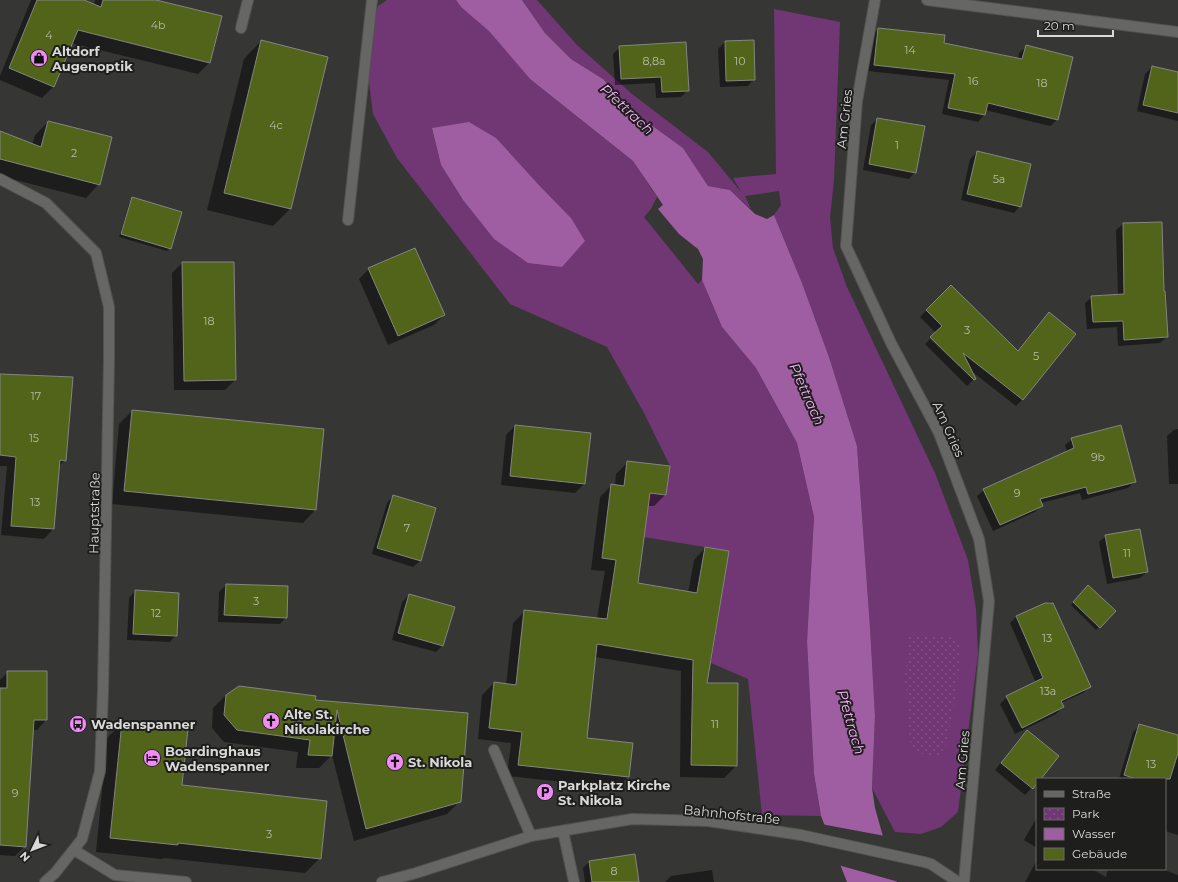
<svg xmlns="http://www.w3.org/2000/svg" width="1178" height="882" font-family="Montserrat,sans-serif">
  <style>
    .grass { fill: #713674; fill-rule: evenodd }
    .park { fill: url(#park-dots) }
    .water { fill: #9f5da2 }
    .pier { fill: #363735 }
    .shadow { fill: #0007; fill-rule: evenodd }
    .building { fill: #516419; stroke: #848582 }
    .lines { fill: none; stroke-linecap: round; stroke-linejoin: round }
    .lane-casing { stroke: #525351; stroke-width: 12 }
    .street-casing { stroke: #525351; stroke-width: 12 }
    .secondary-casing { stroke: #525351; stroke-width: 12 }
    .lane { stroke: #666764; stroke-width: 10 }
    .street { stroke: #666764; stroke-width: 10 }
    .secondary { stroke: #666764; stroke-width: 10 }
    .labels { text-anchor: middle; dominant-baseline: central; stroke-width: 4; stroke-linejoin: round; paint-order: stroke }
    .number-label { font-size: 11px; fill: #b7bca8 }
    .poi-label { font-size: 13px; font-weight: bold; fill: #d9dad8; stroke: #1e1e1d; text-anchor: start }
    .street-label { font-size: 13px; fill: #d9dad8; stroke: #1e1e1d }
    .water-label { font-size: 14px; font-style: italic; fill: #f6aff9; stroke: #1e1e1d }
  </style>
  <defs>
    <pattern id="park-dots" width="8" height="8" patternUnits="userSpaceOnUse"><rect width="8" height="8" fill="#713674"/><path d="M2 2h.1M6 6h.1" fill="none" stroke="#855287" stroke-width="1.8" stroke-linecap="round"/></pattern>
  </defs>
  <rect width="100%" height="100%" fill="#363735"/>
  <g class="grass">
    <path d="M 387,0 L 456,0 L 461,7 L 488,29 L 530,79 L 633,161 L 657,197 L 651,209 L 644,217 L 698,284 L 702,280 L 722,327 L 756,368 L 797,443 L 814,517 L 807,641 L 814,774 L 821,816 L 762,815 L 748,679 L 711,663 L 729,551 L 644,537 L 650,493 L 666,495 L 670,466 L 644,413 L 607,347 L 510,304 L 397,158 L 373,114 L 368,75 L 373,23 L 378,6 ZM 432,128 L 537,183 L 571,218 L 494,239 L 463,200 L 441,165 Z"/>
    <polygon points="522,0 537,0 577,45 632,94 708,152 742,193 733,178 776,174 774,9 840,22 834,180 830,218 833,248 847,287 935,473 968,560 976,609 978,654 958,812 941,827 921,834 895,832 872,788 875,716 870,627 857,446 829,357 802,283 774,215 781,205 779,191 745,196 751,209 730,190 708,186 683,148 636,114 603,79 571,59 545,33"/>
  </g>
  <polygon class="park" points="909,634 933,635 960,639 959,674 947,744 938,756 911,752 905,678"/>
  <g class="water">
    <polygon points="456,0 522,0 545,33 571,59 603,79 636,114 683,148 708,186 730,190 755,214 767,219 774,215 802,283 829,357 857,446 870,627 875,716 872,788 875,808 891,865 897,882 847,882 821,816 814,774 807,641 814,517 797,443 756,368 722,327 702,280 703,259 698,249 679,234 658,209 663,205 633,161 530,79 489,31 461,7"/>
    <polygon points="469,122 496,138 537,183 571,218 585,241 562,267 528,263 494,239 463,200 441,165 432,128"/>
  </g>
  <polygon class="pier" points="821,824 885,836 892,864 899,882 838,865"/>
  <g class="shadow">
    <polygon points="31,0 82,0 94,5 95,0 152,0 221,17 209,63 198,74 71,43 54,86 42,98 0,80 0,76"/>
    <polygon points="878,29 1018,59 1019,53 1026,47 1057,120 1050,126 985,110 984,115 978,122 942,114 949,80 868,71 872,36"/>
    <polygon points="261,41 290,209 273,226 207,210 244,59"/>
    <polygon points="753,41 754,79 748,86 720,87 718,49 725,42"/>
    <polygon points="620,47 688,90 681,97 656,98 655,83 615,85 613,54"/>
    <polygon points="1152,67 1178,73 1178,121 1137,111 1145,74"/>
    <polygon points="878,119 915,172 909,179 863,170 871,125"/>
    <polygon points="48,122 99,184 86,198 0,176 0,132 32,145 35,135"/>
    <polygon points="977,152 1020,206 1014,213 961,200 970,159"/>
    <polygon points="133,198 170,248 167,251 119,237 130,201"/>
    <polygon points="1161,223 1163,292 1167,337 1160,343 1118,346 1117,327 1087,329 1085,303 1092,297 1118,295 1116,230 1123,224"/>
    <polygon points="182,263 233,263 235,380 225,390 174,390 172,273"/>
    <polygon points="369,269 444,315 434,325 388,345 359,279"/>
    <polygon points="951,286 1017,352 1043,320 1074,334 1022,400 1016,406 970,370 974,379 967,386 925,344 930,339 960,367 960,365 936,333 920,317"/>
    <polygon points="0,375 65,460 58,467 53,529 44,539 1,535 7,466 0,466"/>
    <polygon points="132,411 323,430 315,510 303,523 112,504 119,424"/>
    <polygon points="515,426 584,484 575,493 501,485 506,435"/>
    <polygon points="1178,429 1178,484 1169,484 1167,436 1174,430"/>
    <polygon points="1072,439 1135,481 1128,488 1082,500 1080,493 1041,503 1042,505 1035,512 993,531 977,496 984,490 1067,452 1065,445"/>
    <path d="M 628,462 L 665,495 L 654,506 L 647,506 L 637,584 L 688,593 L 694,560 L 705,548 L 706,684 L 736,766 L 724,778 L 680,777 L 681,671 L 595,657 L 586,739 L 628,777 L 617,788 L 507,776 L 511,743 L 478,739 L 482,695 L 494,683 L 506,685 L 513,623 L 525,611 L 597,619 L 605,571 L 591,570 L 600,497 L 612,485 L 615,486 L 616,474 ZM 522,622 L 524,622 L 517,690 L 515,690 Z"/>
    <polygon points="393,496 420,561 413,567 372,554 387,503"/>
    <polygon points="1106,536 1147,572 1140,578 1107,584 1099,542"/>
    <polygon points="226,585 286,617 280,624 218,622 219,592"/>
    <polygon points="1088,587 1114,611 1096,630 1071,605"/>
    <polygon points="135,591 176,635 170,642 127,640 129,598"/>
    <polygon points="409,595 442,646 436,652 392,640 402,602"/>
    <polygon points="1051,601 1090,686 1083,693 1061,703 1063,707 1056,714 1015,734 1000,704 1007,697 1036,683 1010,623 1017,616"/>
    <polygon points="8,672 46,720 37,730 32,730 25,846 15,856 0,855 0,680"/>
    <polygon points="226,695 314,701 466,714 460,801 447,814 354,841 332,755 319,768 296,768 298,752 224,742 212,728 213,708"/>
    <polygon points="122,723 181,786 320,858 305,873 164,858 162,859 96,852 107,738"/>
    <polygon points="1140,725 1178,736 1178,835 1165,831 1165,779 1119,779 1133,732"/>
    <polygon points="1027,732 1040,779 1037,779 1037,782 1025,795 995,770 1020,738"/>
    <polygon points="1037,817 1037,848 1024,840"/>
    <polygon points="1037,860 1037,869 1092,869 1106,877 1108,869 1162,869 1178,875 1178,882 1025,882"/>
    <polygon points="589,862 638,882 585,882 583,868"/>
    <polygon points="712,870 714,882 665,882 671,876"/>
  </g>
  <g class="building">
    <polygon points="37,0 84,0 101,7 103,0 156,0 222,16 210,63 78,30 54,87 9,68"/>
    <polygon points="878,28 945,35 944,43 1022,59 1026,45 1073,57 1058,120 988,103 985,115 948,108 955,74 874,65"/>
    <polygon points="261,40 328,57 291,209 224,193"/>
    <polygon points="754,40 755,80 726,81 725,41"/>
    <polygon points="686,42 689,91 662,92 661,77 621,79 619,46"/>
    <polygon points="1152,66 1178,72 1178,113 1143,105"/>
    <polygon points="877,118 925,126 916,173 869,164"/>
    <polygon points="48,121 112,137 100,185 0,159 0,131 41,147"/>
    <polygon points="977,151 1031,164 1021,207 967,194"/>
    <polygon points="132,197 182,212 171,249 121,234"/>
    <polygon points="1162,222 1164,291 1165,291 1168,337 1124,340 1123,321 1093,322 1091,296 1124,294 1123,223"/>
    <polygon points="415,248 445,315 398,336 368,268"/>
    <polygon points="182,262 234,262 236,380 184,381"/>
    <polygon points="951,285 1018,351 1049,312 1076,334 1023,400 963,353 976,379 974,380 930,337 942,326 926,310"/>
    <polygon points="0,374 73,377 66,461 60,460 54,529 11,526 16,457 0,455"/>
    <polygon points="132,410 324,429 316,510 124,491"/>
    <polygon points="515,425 591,433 585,484 510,476"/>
    <polygon points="1121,425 1136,482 1088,494 1086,487 1040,499 1043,506 1000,525 983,489 1074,448 1071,438"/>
    <polygon points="627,461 670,466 666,495 650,493 638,583 697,593 705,547 729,551 707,683 738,683 737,766 691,765 693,660 597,644 587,738 633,743 629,777 518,765 522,732 489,728 494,682 516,685 524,610 607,619 616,560 602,558 611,484 624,486"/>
    <polygon points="393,495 436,508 421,561 377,548"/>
    <polygon points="1140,529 1148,572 1113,578 1105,535"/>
    <polygon points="226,584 288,586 287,618 224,615"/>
    <polygon points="1088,585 1116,611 1100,628 1073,602"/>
    <polygon points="135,590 179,593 177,636 133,634"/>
    <polygon points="409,594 455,607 443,646 398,633"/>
    <polygon points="1045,603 1053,603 1091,687 1061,701 1064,707 1022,728 1006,696 1043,678 1016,616"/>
    <polygon points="7,671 47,671 47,720 34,720 26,847 0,845 0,688 7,688"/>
    <polygon points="239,686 316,696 315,700 468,713 461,802 366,829 337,710 332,756 308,755 310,740 237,730 224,715 226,695"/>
    <polygon points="122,722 188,729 182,785 327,801 321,859 178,843 178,845 110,838"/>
    <polygon points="1139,724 1178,735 1178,753 1170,779 1136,779 1124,775"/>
    <polygon points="1027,730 1059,756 1041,779 1037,779 1037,784 1033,789 1001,763"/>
    <polygon points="635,854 639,882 592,882 589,861"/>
  </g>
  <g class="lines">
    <defs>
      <g id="lane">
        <polyline points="241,28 248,0"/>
        <polyline points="348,220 372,0"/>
        <polyline points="494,750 531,836"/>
        <polyline points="563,831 574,882"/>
      </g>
      <polyline id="street" points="875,0 857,101 846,246 891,343 939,433 979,539 989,601 964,882"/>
      <g id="secondary">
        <polyline points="927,0 1178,32"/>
        <polyline points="0,179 46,203 96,253 109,307 109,360 103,691 100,771 82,839 55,873 45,882"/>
        <polyline points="74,850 115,875 186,882"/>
        <polyline points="382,882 416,873 531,836 632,819 708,821 801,835 924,862 931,864 958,882"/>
      </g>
    </defs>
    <use href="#lane" class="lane-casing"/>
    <use href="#street" class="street-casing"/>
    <use href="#secondary" class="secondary-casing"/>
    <use href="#lane" class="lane"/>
    <use href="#street" class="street"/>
    <use href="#secondary" class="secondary"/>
  </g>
  <defs>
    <symbol id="shop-disc" viewBox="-11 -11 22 22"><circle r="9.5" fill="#f08bf5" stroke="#1e1e1d"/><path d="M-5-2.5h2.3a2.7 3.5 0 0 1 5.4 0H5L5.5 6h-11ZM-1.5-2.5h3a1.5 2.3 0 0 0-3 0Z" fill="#111"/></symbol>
    <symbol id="church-disc" viewBox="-11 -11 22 22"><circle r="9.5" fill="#f08bf5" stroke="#1e1e1d"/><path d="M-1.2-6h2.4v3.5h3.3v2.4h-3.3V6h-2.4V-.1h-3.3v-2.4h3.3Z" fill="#111"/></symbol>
    <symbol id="bus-disc" viewBox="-11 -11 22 22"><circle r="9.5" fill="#f08bf5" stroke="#1e1e1d"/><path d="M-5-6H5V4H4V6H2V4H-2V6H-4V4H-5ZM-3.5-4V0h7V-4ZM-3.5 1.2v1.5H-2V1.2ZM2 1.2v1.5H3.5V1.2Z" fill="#111"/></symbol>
    <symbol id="hotel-disc" viewBox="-11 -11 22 22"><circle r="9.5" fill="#f08bf5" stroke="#1e1e1d"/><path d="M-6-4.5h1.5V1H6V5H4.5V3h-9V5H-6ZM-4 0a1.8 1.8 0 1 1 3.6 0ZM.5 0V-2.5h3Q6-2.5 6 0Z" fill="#111"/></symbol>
    <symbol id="parking-disc" viewBox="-11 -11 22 22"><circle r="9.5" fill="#f08bf5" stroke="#1e1e1d"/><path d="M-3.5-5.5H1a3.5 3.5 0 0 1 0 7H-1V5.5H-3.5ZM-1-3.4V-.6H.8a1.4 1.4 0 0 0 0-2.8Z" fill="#111"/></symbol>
  </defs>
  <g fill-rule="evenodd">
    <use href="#shop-disc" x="29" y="48" width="20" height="20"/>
    <use href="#church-disc" x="261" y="711" width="20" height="20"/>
    <use href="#bus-disc" x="68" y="714" width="20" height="20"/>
    <use href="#hotel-disc" x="142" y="748" width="20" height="20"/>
    <use href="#church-disc" x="385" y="752" width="20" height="20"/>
    <use href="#parking-disc" x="535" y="782" width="20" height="20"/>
  </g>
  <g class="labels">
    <g class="number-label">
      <text x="158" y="25">4b</text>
      <text x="49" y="35">4</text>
      <text x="910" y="50">14</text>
      <text x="654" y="61">8,8a</text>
      <text x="740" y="61">10</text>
      <text x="973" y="81">16</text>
      <text x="1042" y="83">18</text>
      <text x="276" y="125">4c</text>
      <text x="897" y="145">1</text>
      <text x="74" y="153">2</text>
      <text x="999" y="179">5a</text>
      <text x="209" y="321">18</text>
      <text x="967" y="330">3</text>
      <text x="1036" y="356">5</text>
      <text x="36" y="396">17</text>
      <text x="34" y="438">15</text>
      <text x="1098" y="457">9b</text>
      <text x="1017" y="493">9</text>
      <text x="35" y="502">13</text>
      <text x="407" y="528">7</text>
      <text x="1127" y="553">11</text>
      <text x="256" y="601">3</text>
      <text x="156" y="613">12</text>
      <text x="1047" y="638">13</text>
      <text x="1048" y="691">13a</text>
      <text x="715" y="724">11</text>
      <text x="1151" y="764">13</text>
      <text x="15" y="793">9</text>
      <text x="269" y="834">3</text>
      <text x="614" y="871">8</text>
    </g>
    <g class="poi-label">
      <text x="52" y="51">Altdorf<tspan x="52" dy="15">Augenoptik</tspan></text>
      <text x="284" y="714">Alte St.<tspan x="284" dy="15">Nikolakirche</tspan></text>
      <text x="91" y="724">Wadenspanner</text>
      <text x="165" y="751">Boardinghaus<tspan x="165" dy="15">Wadenspanner</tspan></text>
      <text x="408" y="762">St. Nikola</text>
      <text x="558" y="785">Parkplatz Kirche<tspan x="558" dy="15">St. Nikola</tspan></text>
    </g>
    <g class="street-label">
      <text transform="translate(844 119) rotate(-84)">Am Gries</text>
      <text transform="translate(949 429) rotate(66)">Am Gries</text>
      <text transform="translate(94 513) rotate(-89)">Hauptstraße</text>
      <text transform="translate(962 760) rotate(-85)">Am Gries</text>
      <text transform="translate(732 814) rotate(6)">Bahnhofstraße</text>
    </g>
    <g class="water-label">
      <text transform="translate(627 109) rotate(43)">Pfettrach</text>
      <text transform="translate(807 394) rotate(66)">Pfettrach</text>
      <text transform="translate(851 722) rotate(74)">Pfettrach</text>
    </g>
  </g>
  <rect x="1036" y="778" width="130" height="92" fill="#1e1e1d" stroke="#696968"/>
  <rect x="1044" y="791" width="20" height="6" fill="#666764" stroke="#696968"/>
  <text x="1072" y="798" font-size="12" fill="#d9dad8">Straße</text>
  <rect x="1044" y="808" width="20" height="12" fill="url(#park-dots)" stroke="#696968"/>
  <text x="1072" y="818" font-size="12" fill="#d9dad8">Park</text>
  <rect x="1044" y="828" width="20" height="12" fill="#9f5da2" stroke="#696968"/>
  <text x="1072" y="838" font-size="12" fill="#d9dad8">Wasser</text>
  <rect x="1044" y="848" width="20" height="12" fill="#516419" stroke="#696968"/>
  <text x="1072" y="858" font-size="12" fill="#d9dad8">Gebäude</text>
  <g transform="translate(32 850) rotate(227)" stroke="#1e1e1d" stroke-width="3" paint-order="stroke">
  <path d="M0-3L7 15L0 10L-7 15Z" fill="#d9dad8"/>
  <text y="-6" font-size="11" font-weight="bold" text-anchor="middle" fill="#d9dad8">N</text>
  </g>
  <path d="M1038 30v6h75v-6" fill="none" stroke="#d9dad8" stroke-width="2"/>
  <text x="1044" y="30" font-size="12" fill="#d9dad8" stroke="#1e1e1d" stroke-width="3" paint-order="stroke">20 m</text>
</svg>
